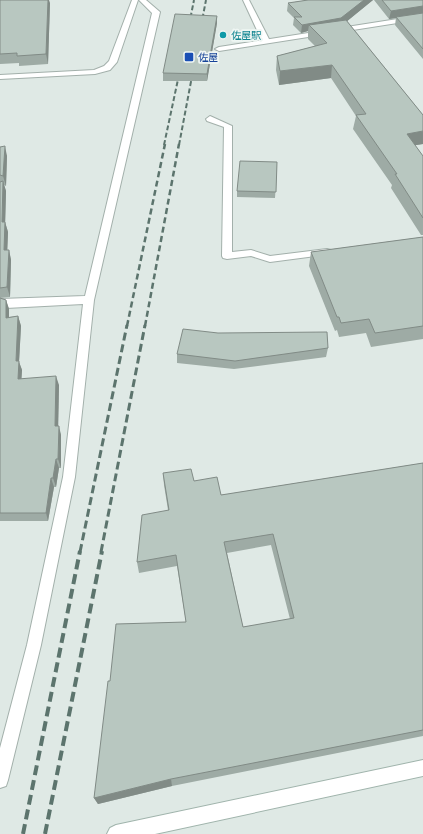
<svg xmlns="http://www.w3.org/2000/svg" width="423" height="834" font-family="'Public Sans','Noto Sans JP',sans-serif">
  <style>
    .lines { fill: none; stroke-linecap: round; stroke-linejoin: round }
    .lane-casing { stroke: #a3b0ab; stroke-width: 2 }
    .street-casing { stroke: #a3b0ab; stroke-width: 2 }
    .secondary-casing { stroke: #a0b4ac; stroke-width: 2 }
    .lane { fill: #fff; fill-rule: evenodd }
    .street { fill: #fff; fill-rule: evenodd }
    .secondary { fill: #fff; fill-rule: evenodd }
    .rail-far3 { stroke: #5c746d; stroke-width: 2; stroke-dasharray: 5 2.5; stroke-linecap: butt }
    .rail-far2 { stroke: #5c746d; stroke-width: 2.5; stroke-dasharray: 6 3.5; stroke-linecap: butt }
    .rail-far1 { stroke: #5c746d; stroke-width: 3; stroke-dasharray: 8 4; stroke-linecap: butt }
    .rail { stroke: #5c746d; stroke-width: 4; stroke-dasharray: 10 5; stroke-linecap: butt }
    .wall { fill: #9eaba5; fill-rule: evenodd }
    .shaded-wall { fill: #818b86 }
    .building { fill: #b8c7c0; stroke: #818b86; fill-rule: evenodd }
    .culture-dot { fill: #0f9aa8; stroke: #eff6f3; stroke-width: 1.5 }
    .transit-dot { fill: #1a4fb4; stroke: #eff6f3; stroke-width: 1.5 }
    .labels { text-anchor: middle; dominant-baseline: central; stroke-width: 3.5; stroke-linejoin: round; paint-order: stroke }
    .far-culture-label { font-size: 10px; fill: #0d838f; stroke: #eff6f3; text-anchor: start }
    .far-transit-label { font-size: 10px; fill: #164399; stroke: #eff6f3; text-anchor: start }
  </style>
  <rect width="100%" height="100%" fill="#dfe9e5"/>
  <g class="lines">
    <defs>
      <polygon id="lane" points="243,0 249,0 270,41 269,43 263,43 262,41"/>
      <g id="street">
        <polygon points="132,0 138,0 117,62 110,70 95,74 0,79 0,75 94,70 104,66 109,61"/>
        <polygon points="139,0 146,0 160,12 94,300 75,477 41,645 8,780 6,786 0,788 0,748 27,645 63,477 83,304 6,308 0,307 0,299 85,296 152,13"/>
        <polygon points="423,15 423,19 219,51 215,49 219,47"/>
        <polygon points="210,116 232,126 232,252 251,250 270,256 327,249 331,250 332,252 331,254 270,262 251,256 227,259 223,258 222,256 224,127 207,121 206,119"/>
      </g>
      <polygon id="secondary" points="423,760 423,776 155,834 107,834 110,828 116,825"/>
    </defs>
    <use href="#lane" class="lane-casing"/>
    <use href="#street" class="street-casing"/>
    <use href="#secondary" class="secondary-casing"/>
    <use href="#lane" class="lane"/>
    <use href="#street" class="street"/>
    <use href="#secondary" class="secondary"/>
    <g class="rail-far3">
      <polyline points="189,25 194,0"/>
      <polyline points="201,26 206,0"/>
      <polyline points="164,145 180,70"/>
      <polyline points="179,145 193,71"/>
    </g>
    <g class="rail-far2">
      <polyline points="127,326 165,144"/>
      <polyline points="145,326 179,144"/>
    </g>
    <g class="rail-far1">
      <polyline points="80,552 127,325"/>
      <polyline points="101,552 145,325"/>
    </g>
    <g class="rail">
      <polyline points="23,834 80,551"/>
      <polyline points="45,834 102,551"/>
    </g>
  </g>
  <g class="wall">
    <polygon points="0,0 50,3 48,64 19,66 19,63 0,64"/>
    <polygon points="308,0 373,0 347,21 423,115 423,144 415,145 423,156 423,235 421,235 391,188 392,185 353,129 356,116 331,78 279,85 276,70 277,56 315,46 308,39 308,31 301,33 293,25 294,18 287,11 288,3"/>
    <polygon points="374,0 423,0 423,59 395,25 396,18 389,19"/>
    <polygon points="217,16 217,23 207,81 163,81 163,73"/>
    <polygon points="0,147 7,156 6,186 4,185 6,191 5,222 8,232 7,250 9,250 11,260 10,297 0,298"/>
    <polygon points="277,162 275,198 237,197 237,191"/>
    <polygon points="423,237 423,339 371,347 366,333 339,337 337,330 335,331 309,266 311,252"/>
    <polygon points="0,298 6,300 9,309 9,317 18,316 21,326 19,362 22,370 21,379 59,385 58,426 61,435 61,468 59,468 56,487 54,487 48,521 0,521"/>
    <polygon points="328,348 326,357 234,369 177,363 177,354"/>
    <path d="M 423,463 L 423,736 L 172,786 L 98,804 L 94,798 L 110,681 L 186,622 L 177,566 L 139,573 L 137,562 L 168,510 L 164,485 L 163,473 L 194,481 L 221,495 ZM 271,545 L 290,619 L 243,627 L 227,553 Z"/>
  </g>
  <g class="shaded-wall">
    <polygon points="48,0 49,0 50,3 48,64 46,54"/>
    <polygon points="364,0 373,0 340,27 309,25 308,31 301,33 302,25"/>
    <polygon points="423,6 423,14 396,17 396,18 389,19 391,11"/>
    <polygon points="217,16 217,23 207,81 207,74"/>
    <polygon points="332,65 331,78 279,85 280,71"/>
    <polygon points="423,131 423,144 404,147 407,134"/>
    <polygon points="5,146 7,156 6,186 3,176"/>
    <polygon points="3,181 6,191 5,230 5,222 8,232 7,260 4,250 2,222"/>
    <polygon points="9,250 11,260 10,297 7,287"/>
    <polygon points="6,300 9,309 9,327 6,318"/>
    <polygon points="18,316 21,326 19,362 22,370 21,389 18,379 16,361"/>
    <polygon points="56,376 59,385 58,435 55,426"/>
    <polygon points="59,426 61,435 61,468 58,459"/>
    <polygon points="56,459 59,468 56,487 53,478"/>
    <polygon points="51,478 54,487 48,521 46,513"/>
    <polygon points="171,779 172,786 98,804 94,798"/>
  </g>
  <g class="building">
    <polygon points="0,0 48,0 46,54 17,56 17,53 0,54"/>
    <polygon points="308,0 364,0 341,18 302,25 294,17 302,17 288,3"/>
    <polygon points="382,0 423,0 423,6 391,11"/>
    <polygon points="423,13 423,49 396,17"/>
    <polygon points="175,14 217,16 207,74 163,73"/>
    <polygon points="346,20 423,115 423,131 407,134 423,156 423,218 395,174 397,174 356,115 366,114 332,65 280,71 277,56 327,43 309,25"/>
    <polygon points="5,146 3,176 0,175 0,147"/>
    <polygon points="240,161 277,162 276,192 237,191"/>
    <polygon points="3,181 2,222 5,222 4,250 9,250 7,287 0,288 0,182"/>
    <polygon points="423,237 423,326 375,333 369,319 341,323 339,317 337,317 311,252"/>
    <polygon points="0,298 6,300 6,318 18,316 16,361 19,361 18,379 56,376 55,426 59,426 58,459 56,459 53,478 51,478 46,513 0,513"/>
    <polygon points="183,329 218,333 327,332 328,348 235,361 177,354"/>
    <path d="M 423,463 L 423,730 L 171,779 L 94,798 L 108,681 L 110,681 L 116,624 L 186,622 L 176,555 L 137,562 L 142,515 L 169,510 L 163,473 L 191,469 L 194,481 L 217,477 L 221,495 ZM 273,534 L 294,618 L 243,627 L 224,542 Z"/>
  </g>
  <circle class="culture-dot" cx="223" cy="35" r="4"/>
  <rect class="transit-dot" x="184" y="52" width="10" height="10" rx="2"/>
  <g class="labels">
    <g class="far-culture-label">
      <text x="231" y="35">佐屋駅</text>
    </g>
    <g class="far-transit-label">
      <text x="198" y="57">佐屋</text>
    </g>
  </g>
</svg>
